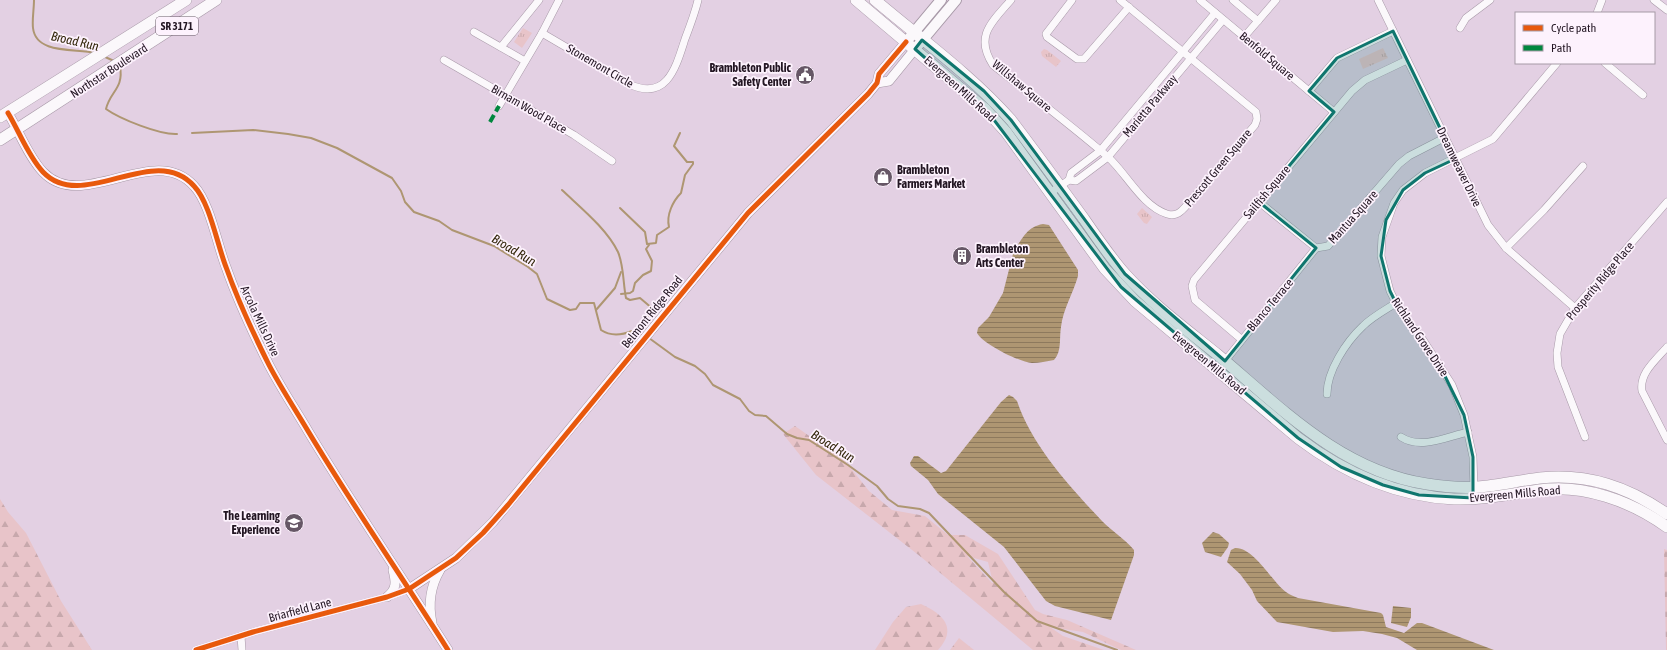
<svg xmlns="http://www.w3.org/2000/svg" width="1667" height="650" font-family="'Asap Condensed',sans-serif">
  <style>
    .grass { fill: url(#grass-tufts) }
    .forest { fill: url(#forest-firs); fill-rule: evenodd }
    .water { fill: url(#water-rules) }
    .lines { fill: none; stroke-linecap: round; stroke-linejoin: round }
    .stream { stroke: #ae9672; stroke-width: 2 }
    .minor-casing { stroke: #a899a8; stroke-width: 8 }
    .tertiary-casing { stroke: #a899a8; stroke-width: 10 }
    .secondary-casing { stroke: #a899a8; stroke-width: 12 }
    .primary-casing { stroke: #a899a8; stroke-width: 12 }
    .minor { stroke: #fbf8fb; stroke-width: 7 }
    .tertiary { stroke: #fbf8fb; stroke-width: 9 }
    .secondary { stroke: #fbf8fb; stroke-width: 10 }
    .primary { stroke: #fbf8fb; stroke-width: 11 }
    .quiet { stroke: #00873e; stroke-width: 4; stroke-dasharray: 8 4; stroke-linecap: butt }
    .cycleway-casing { stroke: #fdf2fd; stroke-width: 8 }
    .cycleway { stroke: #e8590c; stroke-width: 5 }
    .marked { fill: #0f766e; fill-opacity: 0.2; stroke: #0f766e; stroke-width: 3; stroke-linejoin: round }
    .labels { text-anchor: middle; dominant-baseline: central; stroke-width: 3.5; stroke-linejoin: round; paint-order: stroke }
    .shield { fill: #fdf2fd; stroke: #645864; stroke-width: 1 }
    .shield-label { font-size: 11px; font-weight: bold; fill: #231623 }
    .street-label { font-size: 12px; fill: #231623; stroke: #fdf2fd }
    .poi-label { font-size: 12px; font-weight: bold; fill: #231623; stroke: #fdf2fd; text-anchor: end }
    .water-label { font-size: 13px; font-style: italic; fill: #33270b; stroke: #fdf2fd }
  </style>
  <defs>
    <pattern id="grass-tufts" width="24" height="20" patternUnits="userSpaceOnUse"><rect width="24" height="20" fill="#e8c4c9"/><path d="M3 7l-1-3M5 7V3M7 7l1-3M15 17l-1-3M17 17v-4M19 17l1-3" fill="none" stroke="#c7a8ac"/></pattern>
    <pattern id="forest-firs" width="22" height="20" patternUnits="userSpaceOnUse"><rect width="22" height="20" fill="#e8c4c9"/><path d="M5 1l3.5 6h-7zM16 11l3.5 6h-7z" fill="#c7a8ac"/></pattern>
    <pattern id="water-rules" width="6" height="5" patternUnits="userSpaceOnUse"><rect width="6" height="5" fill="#ae9672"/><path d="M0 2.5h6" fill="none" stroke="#8d795d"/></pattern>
  </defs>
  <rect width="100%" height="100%" fill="#e3d0e3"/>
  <g class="grass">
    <polygon points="523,28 532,33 522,48 514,42"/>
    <polygon points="1383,48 1388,58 1363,69 1359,59"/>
    <polygon points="1044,49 1047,50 1061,61 1056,67 1042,56 1041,52"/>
    <polygon points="1142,208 1152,217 1147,224 1144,223 1137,214"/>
  </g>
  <g class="forest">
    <path d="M 795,426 L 845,461 L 869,491 L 892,510 L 925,516 L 948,535 L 965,535 L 998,554 L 1035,610 L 1043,614 L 1067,620 L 1136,650 L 1121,650 L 1083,632 L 1050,627 L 1063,636 L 1104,650 L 1033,650 L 921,557 L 816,475 L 783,434 ZM 967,556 L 988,562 L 993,583 L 992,583 Z"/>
    <polygon points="0,499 8,512 26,533 61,601 92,650 0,650"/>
    <polygon points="1664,549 1667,550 1667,650 1666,650"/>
    <path d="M 921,604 C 943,614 958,628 938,650 L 875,650 L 893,622 L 906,607 Z"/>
    <polygon points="959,638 974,650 950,650"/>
  </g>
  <g class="water">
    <path d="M 1043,224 L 1049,225 L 1078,270 L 1078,276 C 1073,294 1063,309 1061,327 C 1059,339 1062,351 1054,360 C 1047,361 1039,363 1032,363 C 1019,362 983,344 977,333 L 978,328 L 989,317 L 1003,293 L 1014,250 C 1023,239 1026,227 1043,224 Z"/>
    <path d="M 1009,395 L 1013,397 L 1017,401 C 1032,446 1070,487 1102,521 C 1112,531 1125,539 1134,550 L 1134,555 L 1111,620 L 1055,606 L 1046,601 L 1004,547 L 938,494 L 928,480 L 911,466 L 910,463 L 914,456 L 918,456 L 941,473 L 946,471 L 1001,402 Z"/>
    <polygon points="1213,532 1219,534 1229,543 1228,547 1221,557 1205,552 1202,543"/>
    <path d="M 1235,548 C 1254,547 1272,582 1286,592 C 1290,595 1294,596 1298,598 L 1381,613 L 1383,615 L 1386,627 L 1404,633 L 1417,623 L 1422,623 L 1494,650 L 1417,650 L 1397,638 L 1382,634 L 1363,631 L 1333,632 L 1277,622 L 1257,601 L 1252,590 L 1240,574 L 1227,562 L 1231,550 Z"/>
    <polygon points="1393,606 1411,608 1411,617 1407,627 1391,623"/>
  </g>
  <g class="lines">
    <g class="stream">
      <path d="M 34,0 C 34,9 32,19 33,28 C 36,55 77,48 95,53"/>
      <polyline points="103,56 114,61"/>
      <path d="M 120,66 C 124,89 110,91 106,109 C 120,119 160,135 177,134"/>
      <path d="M 192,133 L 253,130 L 288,134 L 311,138 L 337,148 L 392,178 L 401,191 L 405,202 L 414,212 L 439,221 L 452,230 L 494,246 L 528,267 L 537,274 L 547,299 L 570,310 L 576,309 L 580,303 L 594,303 L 601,330 C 610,336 622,335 632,331 L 643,336"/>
      <path d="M 562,190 C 581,208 607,229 618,252 C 624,266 623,284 626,298 L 630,300 L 640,298 L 653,309 L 643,323 L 638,327 L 636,333"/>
      <path d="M 620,208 L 645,232 L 647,244 L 656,243 L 657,235 L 669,227 C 666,215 673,201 681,193 L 685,175 L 693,164 L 693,162 L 687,162 L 674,146 L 680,133"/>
      <polyline points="621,294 630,293 633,291 635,283 643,275 651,271 652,261 646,249 649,245"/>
      <polyline points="596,310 615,288 621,272"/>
      <polyline points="649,338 675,357 695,366 705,374 713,385 740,399 749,411 755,415 766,416 787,434 797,438 809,440 848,465 877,486 888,499 898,506 920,509 929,513 1004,592 1037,621 1117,650"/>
    </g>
    <defs>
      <g id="minor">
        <path d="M 1011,0 C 992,22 974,36 993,65 C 1031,95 1071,125 1108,157 C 1126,173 1142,206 1167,214 C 1176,217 1181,212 1187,205 L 1255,125 L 1257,119 L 1256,112 L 1120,0"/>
        <polyline points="1072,0 1046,34 1047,37 1077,59 1084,59 1129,7"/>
        <polyline points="1200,0 1334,112"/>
        <polyline points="1233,0 1258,21"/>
        <polyline points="1378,0 1488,225 1506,248 1575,308"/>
        <polyline points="1654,0 1667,10"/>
        <polyline points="1597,13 1602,0"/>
        <polyline points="1460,28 1466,18 1490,0"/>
        <polyline points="474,32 525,61"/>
        <path d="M 542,33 L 629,84 C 667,102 676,67 685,39 C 690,26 695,13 698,0"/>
        <polyline points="1244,37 1276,0"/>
        <polyline points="501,47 539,0"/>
        <polyline points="444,60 574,135 612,161"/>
        <polyline points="1605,63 1643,95"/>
        <polyline points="1309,91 1337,58 1393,31"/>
        <polyline points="499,106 542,33 559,0"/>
        <polyline points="1069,180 1076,181 1108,157 1223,20"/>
        <polyline points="1050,193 1069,180 1071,173 1100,151 1215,13"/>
        <polyline points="1259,202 1316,248 1328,246 1399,164 1409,156 1444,138"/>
        <polyline points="1506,248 1544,210 1583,166"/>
        <polyline points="1241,339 1195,300 1192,286 1194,280 1352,91 1365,80 1407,60"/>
        <path d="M 1667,347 C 1656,360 1639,373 1642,391 L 1667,440"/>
        <polyline points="1225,361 1316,248"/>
        <path d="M 1327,394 C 1327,371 1346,342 1363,326 C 1372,317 1385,310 1396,303"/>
        <path d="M 1401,437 C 1421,450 1446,437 1468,432"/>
        <polyline points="1585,437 1558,367 1557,353 1560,334 1575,308 1667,202"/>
        <polyline points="1474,490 1473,457 1464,415 1452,385 1423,340 1400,311 1390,291 1381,256 1382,237 1394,203 1403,190 1425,173 1493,139 1557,63"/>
        <polyline points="241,636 242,650"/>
        <polyline points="196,650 253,632 387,597 409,589"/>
      </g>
      <g id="tertiary">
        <polyline points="877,83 889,81 915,49"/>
        <path d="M 8,113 C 19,131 28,156 43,172 C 83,214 154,141 194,186 C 210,203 217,244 226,267 C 238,301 253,333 269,365 C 281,388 295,409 308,431 C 353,506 402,577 448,650"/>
        <polyline points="409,589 456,558 493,522 748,213 868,94 877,83 879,74 906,42"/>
        <path d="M 387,597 C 397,589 396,582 393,570"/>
        <path d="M 432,623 C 428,604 430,587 440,570"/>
      </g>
      <g id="secondary">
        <polyline points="906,42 941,0"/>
        <polyline points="915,49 956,0"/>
      </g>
      <g id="primary">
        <path d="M 856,0 L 985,109 L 1006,132 L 1105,269 L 1135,301 L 1298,438 C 1344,473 1396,496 1454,499 C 1483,500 1510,494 1539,490 C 1584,484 1631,501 1667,527"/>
        <path d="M 875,0 C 921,39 971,75 1011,120 C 1036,153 1060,186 1084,219 C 1097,238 1110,257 1125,274 C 1153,305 1186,329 1218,355 C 1281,408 1341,471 1427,484 C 1446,487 1468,489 1488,486 C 1505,484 1523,480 1540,478 C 1588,473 1628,487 1667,514"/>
        <polyline points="0,117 186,0"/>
        <polyline points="0,140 216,0"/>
      </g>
    </defs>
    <use href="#minor" class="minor-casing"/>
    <use href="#tertiary" class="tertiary-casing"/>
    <use href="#secondary" class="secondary-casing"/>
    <use href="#primary" class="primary-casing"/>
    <use href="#minor" class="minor"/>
    <use href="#tertiary" class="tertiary"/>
    <use href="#secondary" class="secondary"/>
    <use href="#primary" class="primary"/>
    <polyline class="quiet" points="490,122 499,106"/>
    <defs>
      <g id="cycleway">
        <path d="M 8,113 C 19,131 28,156 43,172 C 83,214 154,141 194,186 C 210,203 217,244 226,267 C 238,301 253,333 269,365 C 281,388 295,409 308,431 C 353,506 402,577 448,650"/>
        <polyline points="196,650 253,632 387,597 409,589 456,558 483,533 508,505 748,213 868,94 877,83 879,74 906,42"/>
      </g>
    </defs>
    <use href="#cycleway" class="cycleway-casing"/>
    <use href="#cycleway" class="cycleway"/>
  </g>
  <path class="marked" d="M 1393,31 L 1455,159 L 1425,173 L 1403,190 L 1386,220 L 1381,256 L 1390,291 L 1400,311 L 1440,366 L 1464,415 L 1473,457 L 1473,498 L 1419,495 L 1383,485 L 1341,467 L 1298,438 L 1121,287 L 991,116 L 915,49 L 922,40 L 984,91 L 1011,120 L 1125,274 L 1225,361 L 1316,248 L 1259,202 L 1334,112 L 1309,91 L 1337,58 Z"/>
  <defs>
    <symbol id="civic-disc" viewBox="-11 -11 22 22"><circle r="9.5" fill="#665766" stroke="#fdf2fd"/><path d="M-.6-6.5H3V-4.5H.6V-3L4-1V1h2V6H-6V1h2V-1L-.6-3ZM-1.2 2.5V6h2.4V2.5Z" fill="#fff"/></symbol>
    <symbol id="shop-disc" viewBox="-11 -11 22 22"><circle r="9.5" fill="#665766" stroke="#fdf2fd"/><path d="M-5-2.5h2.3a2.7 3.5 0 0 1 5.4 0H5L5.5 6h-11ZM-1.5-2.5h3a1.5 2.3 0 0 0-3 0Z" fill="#fff"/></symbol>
    <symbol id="building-disc" viewBox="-11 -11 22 22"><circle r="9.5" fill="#665766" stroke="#fdf2fd"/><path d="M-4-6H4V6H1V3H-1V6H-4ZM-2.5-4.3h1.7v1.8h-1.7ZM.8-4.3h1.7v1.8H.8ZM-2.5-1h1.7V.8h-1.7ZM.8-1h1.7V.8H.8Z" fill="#fff"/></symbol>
    <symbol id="school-disc" viewBox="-11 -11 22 22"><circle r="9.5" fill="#665766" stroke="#fdf2fd"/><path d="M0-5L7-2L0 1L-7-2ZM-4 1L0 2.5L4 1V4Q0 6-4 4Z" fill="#fff"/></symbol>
  </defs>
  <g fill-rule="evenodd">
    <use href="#civic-disc" x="794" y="64" width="22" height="22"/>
    <use href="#shop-disc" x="872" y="166" width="22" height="22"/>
    <use href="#building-disc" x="951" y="245" width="22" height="22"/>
    <use href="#school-disc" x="283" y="512" width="22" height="22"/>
  </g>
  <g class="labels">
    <rect class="shield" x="156" y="17" width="42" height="18" rx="3"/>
    <g class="shield-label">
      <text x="177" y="26">SR 3171</text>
    </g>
    <g class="street-label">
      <text transform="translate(1267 56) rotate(40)">Benfold Square</text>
      <text transform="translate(600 66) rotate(30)">Stonemont Circle</text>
      <text transform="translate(109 71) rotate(-33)">Northstar Boulevard</text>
      <text transform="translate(1022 86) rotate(40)">Willshaw Square</text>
      <text transform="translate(960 89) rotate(42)">Evergreen Mills Road</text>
      <text transform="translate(1150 106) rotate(-50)">Marietta Parkway</text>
      <text transform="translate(529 109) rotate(30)">Birnam Wood Place</text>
      <text transform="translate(1459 167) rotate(64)">Dreamweaver Drive</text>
      <text transform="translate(1218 168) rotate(-50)">Prescott Green Square</text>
      <text transform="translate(1267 192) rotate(-50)">Sailfish Square</text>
      <text transform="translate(1353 217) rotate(-48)">Mantua Square</text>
      <text transform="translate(1600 281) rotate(-50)">Prosperity Ridge Place</text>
      <text transform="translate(1270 305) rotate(-50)">Blanco Terrace</text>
      <text transform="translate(652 312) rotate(-51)">Belmont Ridge Road</text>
      <text transform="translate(260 321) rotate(65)">Arcola Mills Drive</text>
      <text transform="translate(1420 337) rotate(56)">Richland Grove Drive</text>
      <text transform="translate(1209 363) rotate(40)">Evergreen Mills Road</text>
      <text transform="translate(1515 494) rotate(-5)">Evergreen Mills Road</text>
      <text transform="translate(300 610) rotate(-15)">Briarfield Lane</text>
    </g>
    <g class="poi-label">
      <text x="791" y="68">Brambleton Public<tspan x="791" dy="14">Safety Center</tspan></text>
      <text x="897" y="170" text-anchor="start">Brambleton<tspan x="897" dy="14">Farmers Market</tspan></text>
      <text x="976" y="249" text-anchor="start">Brambleton<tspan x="976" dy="14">Arts Center</tspan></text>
      <text x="280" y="516">The Learning<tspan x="280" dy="14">Experience</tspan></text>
    </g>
    <g class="water-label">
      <text transform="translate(75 41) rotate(13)">Broad Run</text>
      <text transform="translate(514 250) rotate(31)">Broad Run</text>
      <text transform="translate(833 446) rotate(32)">Broad Run</text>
    </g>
  </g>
  <rect x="1515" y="12" width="140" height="52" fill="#fdf2fd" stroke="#a69aa6"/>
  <rect x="1523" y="25" width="20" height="6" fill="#e8590c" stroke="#a69aa6"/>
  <text x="1551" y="32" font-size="12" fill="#231623">Cycle path</text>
  <rect x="1523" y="45" width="20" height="6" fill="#00873e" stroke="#a69aa6"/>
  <text x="1551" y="52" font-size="12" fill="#231623">Path</text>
</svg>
